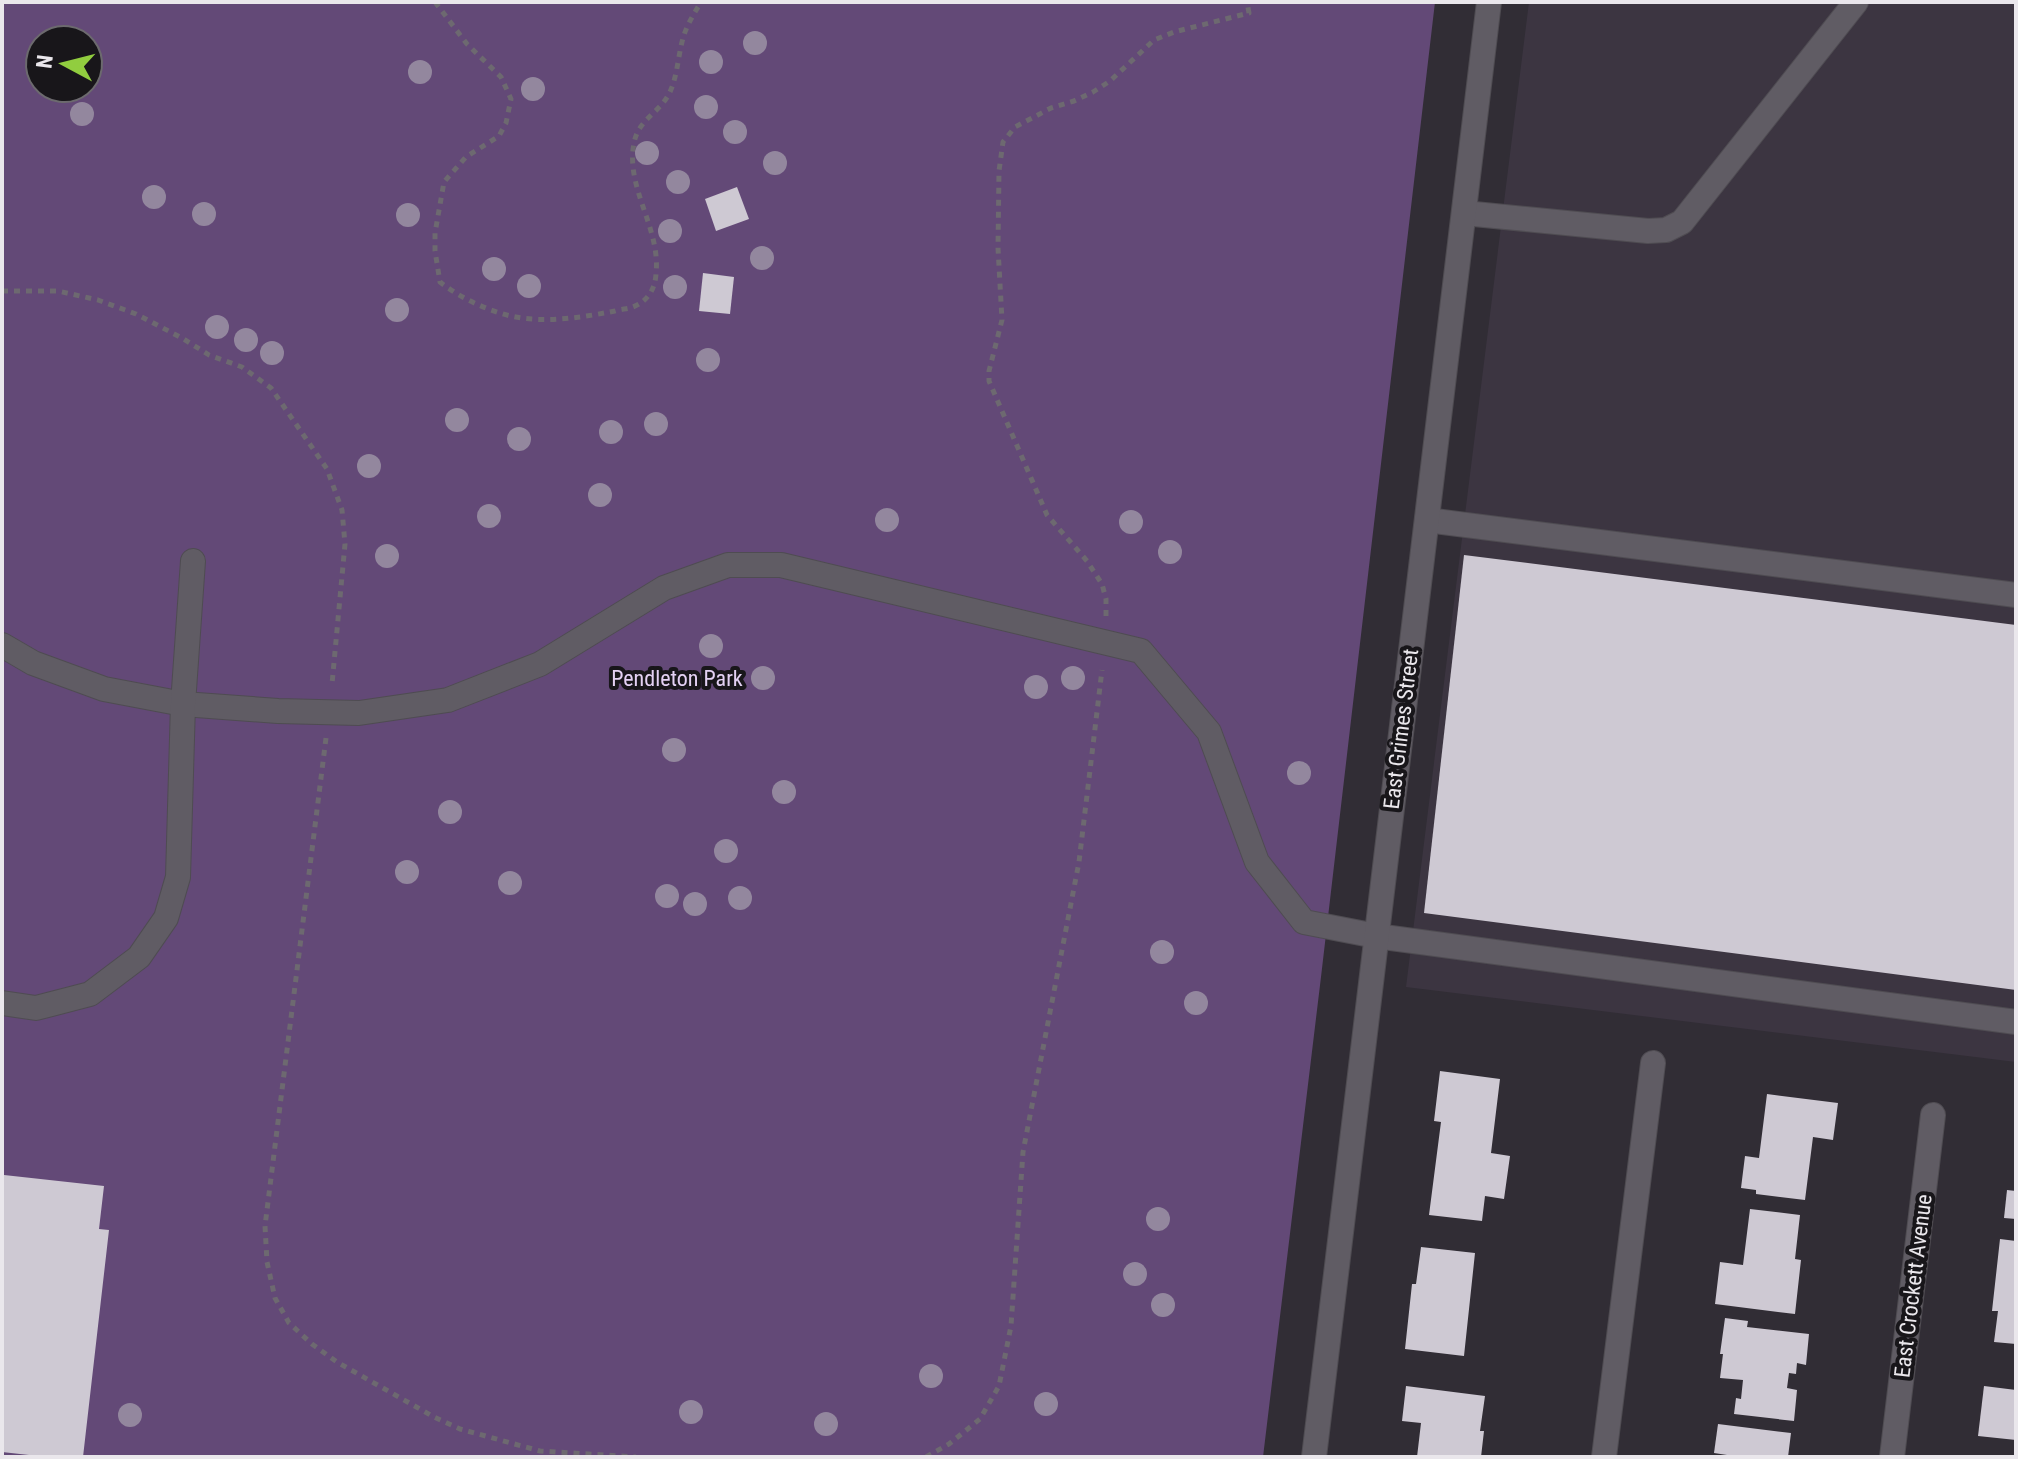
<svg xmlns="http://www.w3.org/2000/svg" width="2018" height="1459" font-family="'Roboto Condensed',sans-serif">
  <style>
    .built { fill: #3c3541 }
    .green { fill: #634977; fill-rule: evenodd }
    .building { fill: #cec9d3 }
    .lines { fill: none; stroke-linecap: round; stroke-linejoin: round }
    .minor-casing { stroke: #4f4c52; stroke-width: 26 }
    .path { stroke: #6d6970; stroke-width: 5; stroke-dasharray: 6 6; stroke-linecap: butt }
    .minor { stroke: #605c64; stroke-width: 24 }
    .tree { fill: #93879e }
    .labels { text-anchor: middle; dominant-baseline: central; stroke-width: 8; stroke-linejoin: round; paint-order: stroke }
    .park-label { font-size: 22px; fill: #e4d1f4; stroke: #18161a }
    .street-label { font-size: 22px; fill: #eae7ec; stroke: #18161a }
  </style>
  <rect width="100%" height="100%" fill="#312d35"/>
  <polygon class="built" points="1529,2 2016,2 2016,1062 1406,987"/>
  <path class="green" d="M 2,2 L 1435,2 L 1321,977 L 1263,1457 L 2,1457 ZM 40,40 L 88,40 L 88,88 L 40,88 Z"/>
  <g class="building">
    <polygon points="737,187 749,219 716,231 705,199"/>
    <polygon points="703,273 734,277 730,314 699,311"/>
    <polygon points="1464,555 2016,625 2016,990 1424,913"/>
    <polygon points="1440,1071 1500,1079 1491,1153 1510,1156 1504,1199 1485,1196 1482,1221 1429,1215 1441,1122 1434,1121"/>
    <polygon points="1767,1094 1838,1103 1833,1140 1813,1137 1805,1200 1756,1194 1756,1190 1741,1188 1745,1156 1759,1158"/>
    <polygon points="4,1175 104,1186 99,1229 109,1230 83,1457 47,1457 2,1452 2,1193"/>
    <polygon points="2007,1190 2016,1191 2016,1219 2004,1218"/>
    <polygon points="1750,1209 1800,1215 1795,1259 1801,1260 1795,1314 1715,1304 1720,1262 1743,1265"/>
    <polygon points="2000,1239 2016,1241 2016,1344 1994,1342 1998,1311 1992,1311"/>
    <polygon points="1421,1247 1475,1253 1464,1356 1405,1349 1412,1284 1416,1284"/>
    <polygon points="1725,1318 1748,1321 1747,1327 1809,1334 1806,1365 1797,1363 1796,1374 1789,1373 1787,1388 1797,1390 1794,1421 1734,1414 1736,1398 1741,1399 1743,1380 1720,1378 1723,1354 1720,1354"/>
    <polygon points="1406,1386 1485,1396 1480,1431 1484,1431 1481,1457 1417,1457 1421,1423 1402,1421"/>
    <polygon points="1984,1386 2016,1390 2016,1440 1978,1436"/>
    <polygon points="1718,1424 1791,1433 1788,1457 1740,1457 1714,1453"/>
  </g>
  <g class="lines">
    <defs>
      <g id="minor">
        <polyline points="1464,213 1648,231 1666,230 1682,222 1856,2"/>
        <polyline points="1427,520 2016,595"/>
        <polyline points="2,645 33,663 104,689 183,704 278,711 359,713 448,700 540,664 664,588 728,565 781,565 1141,651 1209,732 1257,862 1304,922 1376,936 2016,1022"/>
        <polyline points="2,1003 36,1008 90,994 139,957 166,918 178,877 183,704 193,561"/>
        <polyline points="1314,1457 1489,2"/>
        <polyline points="1604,1457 1653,1063"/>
        <polyline points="1892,1457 1933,1115"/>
      </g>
    </defs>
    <use href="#minor" class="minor-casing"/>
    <g class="path">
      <path d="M 435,2 L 467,44 L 501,77 L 511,99 L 506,123 L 499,136 L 466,157 L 444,182 L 435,233 L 435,251 L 440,282 C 458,296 478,306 500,313 C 536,325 579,318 615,311 C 621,309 628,309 633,307 C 648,301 655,289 656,274 C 661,228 625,188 634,143 C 638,120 659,113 669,94 C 678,76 678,53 684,35 C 688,23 695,12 701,2"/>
      <polyline points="2,291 58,291 98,300 136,314 182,338 209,355 242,367 271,388 327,469 342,510 345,544 332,684"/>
      <polyline points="1106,616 1106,599 1102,584 1087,561 1047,515 989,381 989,371 1002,320 998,248 999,171 1003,142 1015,127 1051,108 1074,101 1093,92 1110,81 1154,40 1174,32 1249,13 1247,2"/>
      <polyline points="326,738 265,1226 267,1262 275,1298 289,1323 312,1344 337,1362 434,1417 460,1429 540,1451 636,1457"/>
      <polyline points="926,1457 949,1444 980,1419 999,1386 1011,1326 1023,1152 1079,862 1102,670"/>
    </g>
    <use href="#minor" class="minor"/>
  </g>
  <g class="tree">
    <circle cx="755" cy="43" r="12"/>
    <circle cx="711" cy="62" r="12"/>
    <circle cx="420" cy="72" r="12"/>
    <circle cx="533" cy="89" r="12"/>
    <circle cx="706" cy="107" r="12"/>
    <circle cx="82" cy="114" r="12"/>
    <circle cx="735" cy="132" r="12"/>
    <circle cx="647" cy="153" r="12"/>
    <circle cx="775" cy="163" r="12"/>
    <circle cx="678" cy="182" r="12"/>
    <circle cx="154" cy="197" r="12"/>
    <circle cx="204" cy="214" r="12"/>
    <circle cx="408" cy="215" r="12"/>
    <circle cx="670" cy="231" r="12"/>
    <circle cx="762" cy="258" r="12"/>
    <circle cx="494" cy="269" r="12"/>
    <circle cx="529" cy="286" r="12"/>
    <circle cx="675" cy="287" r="12"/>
    <circle cx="397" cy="310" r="12"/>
    <circle cx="217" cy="327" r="12"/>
    <circle cx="246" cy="340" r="12"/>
    <circle cx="272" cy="353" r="12"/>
    <circle cx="708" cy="360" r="12"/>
    <circle cx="457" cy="420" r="12"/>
    <circle cx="656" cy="424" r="12"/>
    <circle cx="611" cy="432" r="12"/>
    <circle cx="519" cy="439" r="12"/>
    <circle cx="369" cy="466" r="12"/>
    <circle cx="600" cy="495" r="12"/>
    <circle cx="489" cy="516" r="12"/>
    <circle cx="887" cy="520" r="12"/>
    <circle cx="1131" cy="522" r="12"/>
    <circle cx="1170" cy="552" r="12"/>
    <circle cx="387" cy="556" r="12"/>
    <circle cx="711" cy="646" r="12"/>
    <circle cx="763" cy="678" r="12"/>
    <circle cx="1073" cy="678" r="12"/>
    <circle cx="1036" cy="687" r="12"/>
    <circle cx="674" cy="750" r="12"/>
    <circle cx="1299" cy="773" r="12"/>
    <circle cx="784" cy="792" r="12"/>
    <circle cx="450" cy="812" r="12"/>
    <circle cx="726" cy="851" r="12"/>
    <circle cx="407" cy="872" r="12"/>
    <circle cx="510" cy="883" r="12"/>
    <circle cx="667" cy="896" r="12"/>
    <circle cx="740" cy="898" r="12"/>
    <circle cx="695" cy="904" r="12"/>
    <circle cx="1162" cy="952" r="12"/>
    <circle cx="1196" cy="1003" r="12"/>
    <circle cx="1158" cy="1219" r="12"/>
    <circle cx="1135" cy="1274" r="12"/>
    <circle cx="1163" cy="1305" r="12"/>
    <circle cx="931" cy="1376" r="12"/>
    <circle cx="1046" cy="1404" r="12"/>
    <circle cx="691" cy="1412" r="12"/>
    <circle cx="130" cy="1415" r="12"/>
    <circle cx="826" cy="1424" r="12"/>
  </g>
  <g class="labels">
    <g class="park-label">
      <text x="677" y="678">Pendleton Park</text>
    </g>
    <g class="street-label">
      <text transform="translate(1401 729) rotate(-83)">East Grimes Street</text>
      <text transform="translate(1913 1286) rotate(-83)">East Crockett Avenue</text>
    </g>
  </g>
  <rect width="2018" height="1459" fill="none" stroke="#eae7ec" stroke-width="8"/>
  <g transform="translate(64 64) rotate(277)"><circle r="38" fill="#18161a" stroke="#6c6a6e" stroke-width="2"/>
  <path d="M0-6L14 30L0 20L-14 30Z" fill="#91cd3f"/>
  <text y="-12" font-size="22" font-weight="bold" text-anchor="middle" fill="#eae7ec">N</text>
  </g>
</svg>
